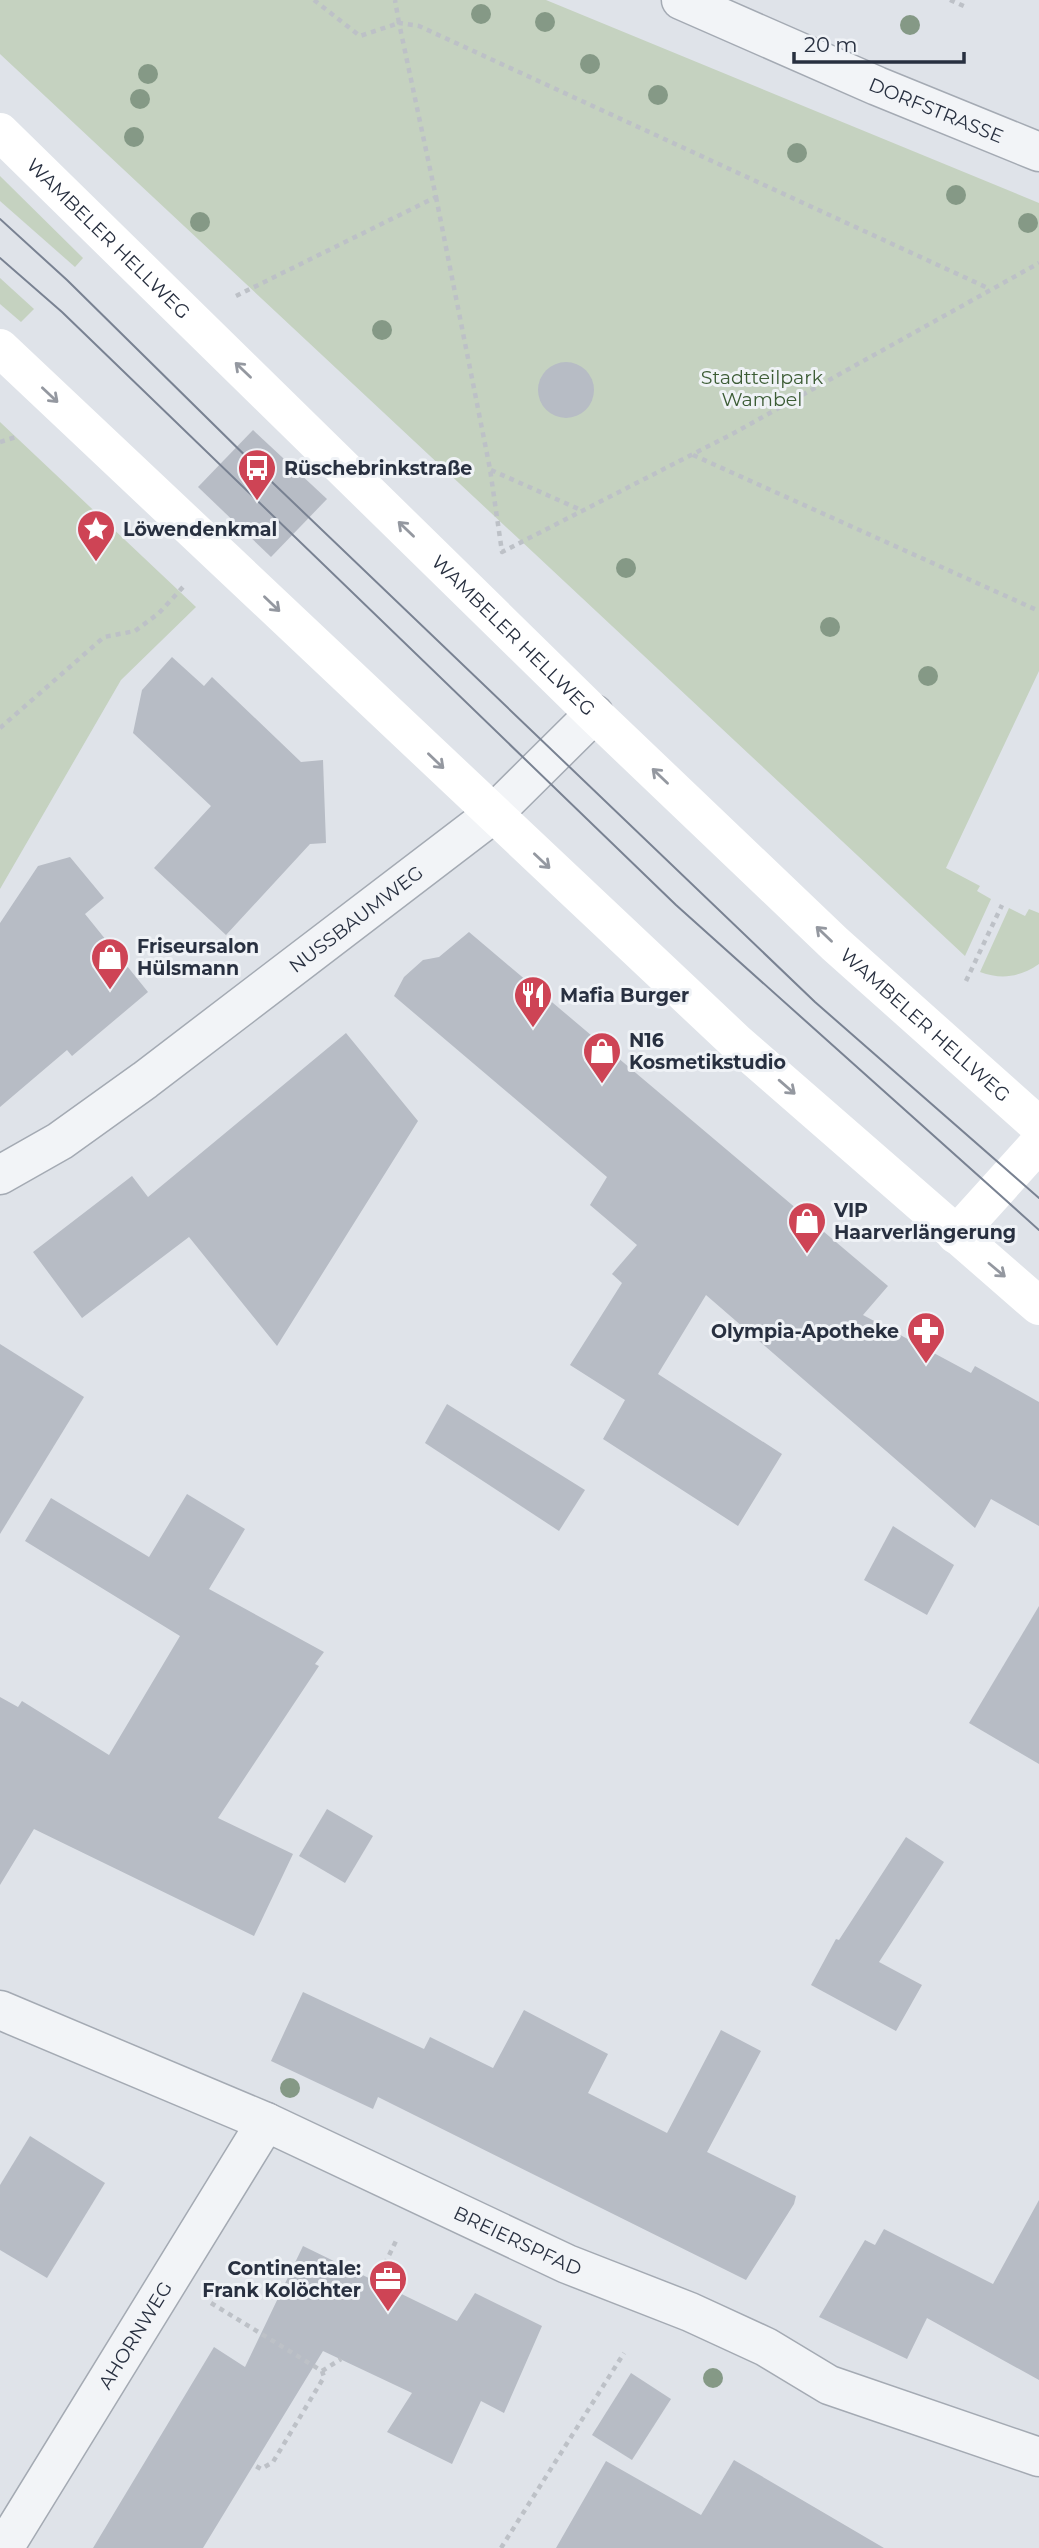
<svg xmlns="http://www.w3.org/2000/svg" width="1039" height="2548" font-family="Montserrat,sans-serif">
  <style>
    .green { fill: #c5d2c0 }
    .building { fill: #b7bcc5 }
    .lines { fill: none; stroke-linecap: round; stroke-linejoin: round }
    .minor-casing { stroke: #a4aab3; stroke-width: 41 }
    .tertiary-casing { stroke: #a4aab3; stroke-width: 41 }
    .path { stroke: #bdc1c7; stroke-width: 4.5; stroke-dasharray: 5 5; stroke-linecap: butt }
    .minor { stroke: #f2f4f7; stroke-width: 38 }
    .tertiary { stroke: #f2f4f7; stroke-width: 38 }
    .secondary { stroke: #fff; stroke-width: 38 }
    .tram { stroke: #798292; stroke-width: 2 }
    .tree { fill: #859986 }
    .oneway { stroke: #9498a0 }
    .labels { text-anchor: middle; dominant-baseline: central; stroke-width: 6; stroke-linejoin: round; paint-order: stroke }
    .street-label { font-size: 19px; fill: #283040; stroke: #eff2f6 }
    .park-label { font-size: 19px; fill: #3c5c35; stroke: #eff2f6 }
    .poi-label { font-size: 19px; font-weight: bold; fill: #283040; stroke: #eff2f6; text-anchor: start }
  </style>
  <rect width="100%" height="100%" fill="#dfe3e9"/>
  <g class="green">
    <polygon points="0,0 546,0 1039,203 1039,671 946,868 980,886 977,891 991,899 965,956 0,54"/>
    <polygon points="0,176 83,258 75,267 0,201"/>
    <polygon points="0,278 34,309 21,322 0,304"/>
    <polygon points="0,422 196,607 121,680 0,889"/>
    <path d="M 1009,908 L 1025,916 L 1029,909 L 1039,913 L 1039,964 C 1020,977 1002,980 980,972 Z"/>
  </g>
  <g class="building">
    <circle cx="566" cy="390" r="28"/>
    <polygon points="253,430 327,499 271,557 198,487"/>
    <polygon points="172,657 204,686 212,677 301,762 323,760 326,843 310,844 226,935 154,868 211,806 133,733 142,690"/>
    <polygon points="70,857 104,898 85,914 148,992 72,1056 67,1050 0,1107 0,923 38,866"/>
    <polygon points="469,932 888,1286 863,1315 971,1373 975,1366 1039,1402 1039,1526 991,1499 975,1528 706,1295 658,1374 782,1454 738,1526 603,1439 625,1400 570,1365 622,1283 612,1274 637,1245 590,1205 607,1177 394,996 404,977 423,960 439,957"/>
    <polygon points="346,1033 418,1121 277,1346 189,1237 82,1318 33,1252 132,1176 148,1197"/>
    <polygon points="0,1344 84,1397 0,1534"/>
    <polygon points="447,1404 585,1490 559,1531 425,1443"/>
    <polygon points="187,1494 245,1529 209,1589 324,1652 315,1664 319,1666 218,1818 293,1854 254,1936 34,1829 0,1885 0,1697 18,1707 22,1701 109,1755 180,1636 25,1541 51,1498 149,1557"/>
    <polygon points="893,1526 954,1565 927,1615 864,1580"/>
    <polygon points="1039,1606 1039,1764 969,1723"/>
    <polygon points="327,1809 373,1836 345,1883 299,1856"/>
    <polygon points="906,1837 944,1862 879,1962 922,1985 896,2031 811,1985 836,1939 839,1940"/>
    <polygon points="303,1992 424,2049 430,2037 493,2068 524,2010 608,2054 588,2093 667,2133 721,2030 761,2051 707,2152 796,2196 794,2204 746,2280 378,2097 373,2109 271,2061"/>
    <polygon points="30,2136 105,2183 47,2278 0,2250 0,2185"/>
    <polygon points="1039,2200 1039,2380 927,2318 907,2359 819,2317 865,2240 875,2245 884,2229 993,2284"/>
    <polygon points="303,2246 457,2321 475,2293 542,2326 504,2413 481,2401 452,2464 387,2432 412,2393 323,2351 203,2548 93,2548 214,2347 245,2367"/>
    <polygon points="631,2373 671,2399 632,2460 592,2435"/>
    <polygon points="734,2460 884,2548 556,2548 606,2461 701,2515"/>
  </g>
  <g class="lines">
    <defs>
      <g id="minor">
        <path id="s1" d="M 681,0 L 877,86 L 1039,152"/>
        <path id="s2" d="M 0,2010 L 266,2122 L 567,2264 L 690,2312 L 766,2347 L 829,2385 L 1039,2457"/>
        <path id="s3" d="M 4,2548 L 266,2122"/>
      </g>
      <g id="tertiary">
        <path id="s4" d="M 0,1175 L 60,1141 L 145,1080 L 492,815 L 594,714"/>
      </g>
    </defs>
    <use href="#minor" class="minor-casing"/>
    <use href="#tertiary" class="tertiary-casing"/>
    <g class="path">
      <polyline points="314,0 360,36 399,23 395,0"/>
      <polyline points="950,0 966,7"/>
      <polyline points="436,197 490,469 502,552 734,433 1039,263"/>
      <polyline points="236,296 436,197 399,23 419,26 990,289"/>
      <polyline points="0,442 19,436"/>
      <polyline points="693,455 1039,611"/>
      <polyline points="491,470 583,511"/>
      <polyline points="0,728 104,637 135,631 159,613 184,586"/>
      <polyline points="966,981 1002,905"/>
      <polyline points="376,2282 396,2241"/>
      <polyline points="211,2303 322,2371 324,2377 273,2462 261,2469 254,2465"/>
      <polyline points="322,2371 341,2359"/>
      <polyline points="501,2548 624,2353"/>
    </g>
    <use href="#minor" class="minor"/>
    <use href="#tertiary" class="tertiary"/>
    <g class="secondary">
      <path id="s5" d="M 0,132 L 594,714 L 835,944 L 1039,1126"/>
      <polyline points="0,348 736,1042 1039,1306"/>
      <polyline points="956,1235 1039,1143"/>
    </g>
    <g class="tram">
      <polyline points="0,219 67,280 274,484 815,1002 1039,1198"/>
      <polyline points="0,258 62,312 676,905 1039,1230"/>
    </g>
  </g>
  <g class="tree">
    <circle cx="481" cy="14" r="10"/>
    <circle cx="545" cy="22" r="10"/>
    <circle cx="910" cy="25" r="10"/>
    <circle cx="590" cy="64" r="10"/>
    <circle cx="148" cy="74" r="10"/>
    <circle cx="658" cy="95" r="10"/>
    <circle cx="140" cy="99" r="10"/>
    <circle cx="134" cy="137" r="10"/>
    <circle cx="797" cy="153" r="10"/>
    <circle cx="956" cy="195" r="10"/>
    <circle cx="200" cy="222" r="10"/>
    <circle cx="1028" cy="223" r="10"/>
    <circle cx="382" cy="330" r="10"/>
    <circle cx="626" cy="568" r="10"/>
    <circle cx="830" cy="627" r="10"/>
    <circle cx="928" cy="676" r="10"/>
    <circle cx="290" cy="2088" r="10"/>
    <circle cx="713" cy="2378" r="10"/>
  </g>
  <defs><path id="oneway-shaft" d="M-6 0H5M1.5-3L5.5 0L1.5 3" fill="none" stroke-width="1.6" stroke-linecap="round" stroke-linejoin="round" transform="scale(1.75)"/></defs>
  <g class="oneway">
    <use href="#oneway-shaft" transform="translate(243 370) rotate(-136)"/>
    <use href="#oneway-shaft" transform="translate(50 395) rotate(43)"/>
    <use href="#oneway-shaft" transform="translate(406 529) rotate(-136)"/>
    <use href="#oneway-shaft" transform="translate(272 604) rotate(44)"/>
    <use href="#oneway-shaft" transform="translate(436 761) rotate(44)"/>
    <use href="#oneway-shaft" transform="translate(660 776) rotate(-136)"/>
    <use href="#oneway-shaft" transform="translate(542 861) rotate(43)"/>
    <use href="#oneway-shaft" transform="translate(824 934) rotate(-136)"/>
    <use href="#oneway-shaft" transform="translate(787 1087) rotate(41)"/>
    <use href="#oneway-shaft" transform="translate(997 1270) rotate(40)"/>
  </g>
  <defs>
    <symbol id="bus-pin" viewBox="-11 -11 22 30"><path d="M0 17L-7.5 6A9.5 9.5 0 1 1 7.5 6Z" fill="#ce4455" stroke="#eff2f6"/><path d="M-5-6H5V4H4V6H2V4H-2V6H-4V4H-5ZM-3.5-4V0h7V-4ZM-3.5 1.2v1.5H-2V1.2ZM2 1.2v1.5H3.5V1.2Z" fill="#fff"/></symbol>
    <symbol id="sight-pin" viewBox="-11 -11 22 30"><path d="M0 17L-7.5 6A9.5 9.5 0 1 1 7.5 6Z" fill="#ce4455" stroke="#eff2f6"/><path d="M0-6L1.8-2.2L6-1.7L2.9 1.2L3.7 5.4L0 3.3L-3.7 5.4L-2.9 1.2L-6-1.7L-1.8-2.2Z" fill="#fff"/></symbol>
    <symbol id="shop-pin" viewBox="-11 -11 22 30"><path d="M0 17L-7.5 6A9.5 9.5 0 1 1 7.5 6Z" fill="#ce4455" stroke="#eff2f6"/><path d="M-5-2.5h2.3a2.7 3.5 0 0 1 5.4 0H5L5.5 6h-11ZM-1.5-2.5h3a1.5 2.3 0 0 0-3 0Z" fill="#fff"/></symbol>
    <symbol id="restaurant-pin" viewBox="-11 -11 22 30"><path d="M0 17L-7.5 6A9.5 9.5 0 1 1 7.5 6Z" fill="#ce4455" stroke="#eff2f6"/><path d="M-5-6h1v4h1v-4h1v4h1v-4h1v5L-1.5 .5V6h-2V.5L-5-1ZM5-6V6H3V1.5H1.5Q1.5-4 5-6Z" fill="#fff"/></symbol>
    <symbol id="pharmacy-pin" viewBox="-11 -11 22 30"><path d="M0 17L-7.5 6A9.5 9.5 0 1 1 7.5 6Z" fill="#ce4455" stroke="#eff2f6"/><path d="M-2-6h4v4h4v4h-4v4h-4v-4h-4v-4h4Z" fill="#fff"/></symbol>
    <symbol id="office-pin" viewBox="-11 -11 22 30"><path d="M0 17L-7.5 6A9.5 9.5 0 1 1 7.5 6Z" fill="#ce4455" stroke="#eff2f6"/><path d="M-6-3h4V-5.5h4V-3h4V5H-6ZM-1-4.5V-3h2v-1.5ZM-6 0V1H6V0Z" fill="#fff"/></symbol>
  </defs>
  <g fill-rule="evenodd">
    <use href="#bus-pin" x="235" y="446" width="44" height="60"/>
    <use href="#sight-pin" x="74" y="507" width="44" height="60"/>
    <use href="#shop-pin" x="88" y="935" width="44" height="60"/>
    <use href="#restaurant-pin" x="511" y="973" width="44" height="60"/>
    <use href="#shop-pin" x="580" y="1029" width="44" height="60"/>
    <use href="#shop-pin" x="785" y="1199" width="44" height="60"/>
    <use href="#pharmacy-pin" x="904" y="1309" width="44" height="60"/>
    <use href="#office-pin" x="366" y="2257" width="44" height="60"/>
  </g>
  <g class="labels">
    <g class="street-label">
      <text stroke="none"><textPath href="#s1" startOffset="278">DORFSTRASSE</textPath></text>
      <text stroke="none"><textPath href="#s5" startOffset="152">WAMBELER HELLWEG</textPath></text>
      <text stroke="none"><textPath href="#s5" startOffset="719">WAMBELER HELLWEG</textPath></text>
      <text stroke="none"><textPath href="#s4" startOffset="439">NUSSBAUMWEG</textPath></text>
      <text stroke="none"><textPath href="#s5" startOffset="1286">WAMBELER HELLWEG</textPath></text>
      <text stroke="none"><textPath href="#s2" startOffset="567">BREIERSPFAD</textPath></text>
      <text stroke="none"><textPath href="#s3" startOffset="250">AHORNWEG</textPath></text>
    </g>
    <g class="park-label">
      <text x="762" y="377">Stadtteilpark<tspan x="762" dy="22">Wambel</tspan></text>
    </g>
    <g class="poi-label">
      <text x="284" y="468">Rüschebrinkstraße</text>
      <text x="123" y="529">Löwendenkmal</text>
      <text x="137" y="946">Friseursalon<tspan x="137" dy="22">Hülsmann</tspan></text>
      <text x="560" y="995">Mafia Burger</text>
      <text x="629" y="1040">N16<tspan x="629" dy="22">Kosmetikstudio</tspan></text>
      <text x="834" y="1210">VIP<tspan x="834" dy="22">Haarverlängerung</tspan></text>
      <text x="899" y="1331" text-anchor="end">Olympia-Apotheke</text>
      <text x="361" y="2268" text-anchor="end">Continentale:<tspan x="361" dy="22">Frank Kolöchter</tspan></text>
    </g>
  </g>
  <path d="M794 52v10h170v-10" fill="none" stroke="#283040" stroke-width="3.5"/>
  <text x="804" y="52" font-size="21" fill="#283040" stroke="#eff2f6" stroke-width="5" paint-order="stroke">20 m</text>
</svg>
